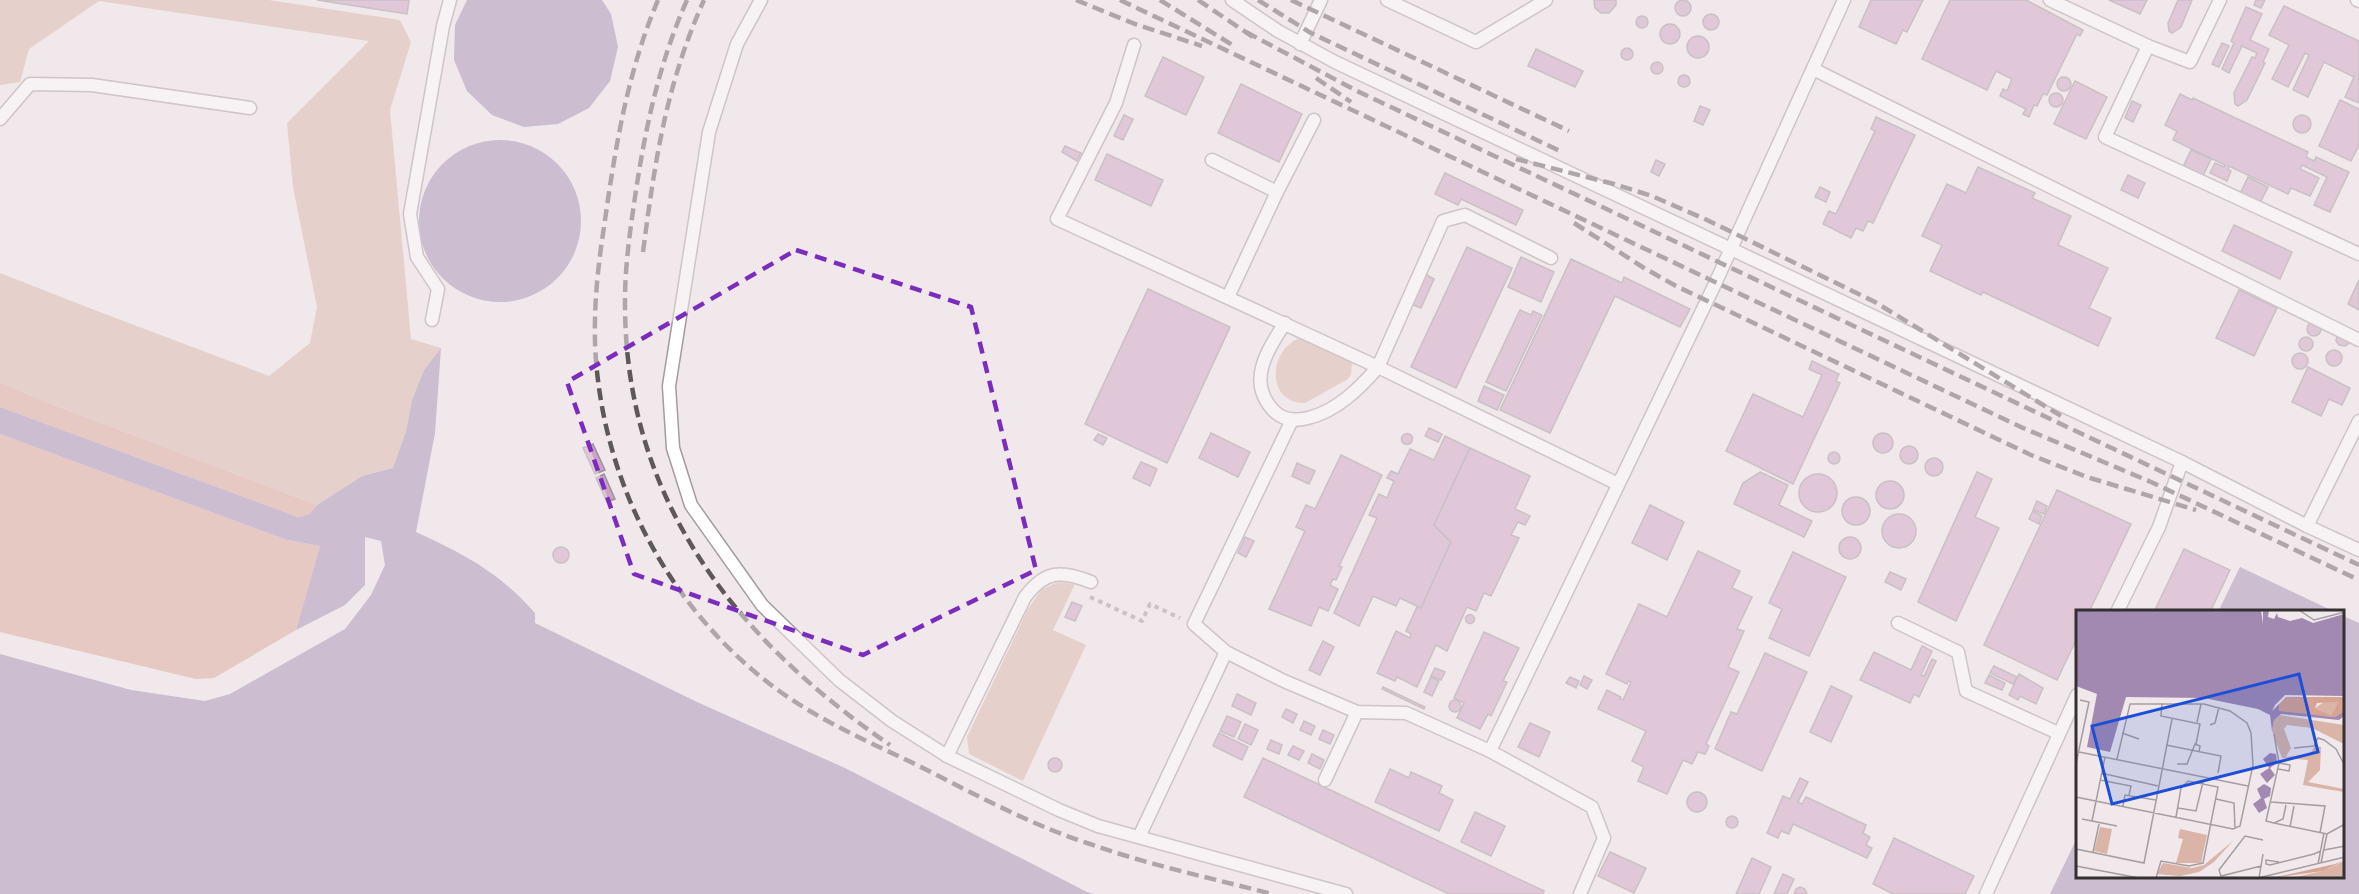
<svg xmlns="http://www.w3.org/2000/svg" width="2359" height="894" font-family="Mulish,sans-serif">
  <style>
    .green { fill: #dab4a7 }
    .forest { fill: #d7a492 }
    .water { fill: #a189b2 }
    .building { fill: #cca3c4; stroke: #999297; stroke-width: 1.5 }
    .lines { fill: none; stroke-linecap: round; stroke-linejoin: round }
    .service-casing { stroke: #a39b9d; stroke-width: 15 }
    .path { stroke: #9c9597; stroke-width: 4; stroke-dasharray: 4.5 4.5; stroke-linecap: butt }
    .service { stroke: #fff; stroke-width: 12 }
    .rail { stroke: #5d5859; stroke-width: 4.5; stroke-dasharray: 12 6; stroke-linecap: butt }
    .marked { fill: none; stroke: #7b2cbf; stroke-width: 4.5; stroke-dasharray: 12 8; stroke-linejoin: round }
    .inset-road { fill: none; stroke: #a59ea0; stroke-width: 1.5 }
    .view { fill: #1d4ed8; fill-opacity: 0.15; stroke: #1d4ed8; stroke-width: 3 }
    .inset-edge { fill: none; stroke: #343031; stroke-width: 3 }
  </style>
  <rect width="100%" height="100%" fill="#f0e8ea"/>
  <g class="green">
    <polygon points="0,0 269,0 400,20 411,42 390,110 411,339 441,348 424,370 412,400 406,431 393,468 362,476 317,505 43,401 0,382 0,273 97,311 269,376 310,343 317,307 293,187 287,123 369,41 99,1 29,49 20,82 0,85"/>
    <path d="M 1299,338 L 1347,359 L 1352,363 L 1351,374 L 1348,379 L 1305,403 C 1268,404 1266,353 1299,338 Z"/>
    <polygon points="1058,582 1075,584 1053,630 1086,645 1023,781 969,754 967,737 1028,609 1041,590"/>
  </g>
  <g class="forest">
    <polygon points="0,382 43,401 317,505 310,514 298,517 0,407"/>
    <polygon points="0,434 287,540 320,546 296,630 214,678 196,679 0,632"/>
  </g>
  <g class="water">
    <polygon points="467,0 602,0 611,14 618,47 610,81 589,108 558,124 524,127 492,115 467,91 454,60 455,25"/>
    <circle cx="500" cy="221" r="81"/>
    <path d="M 441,348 L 435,433 L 416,532 C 464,554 500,573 535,613 L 535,623 L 697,702 L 845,768 L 1087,892 L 1094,894 L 0,894 L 0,654 L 131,690 L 205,701 L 230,694 L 345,629 L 371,595 L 385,565 L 381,541 L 365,537 L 365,585 L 345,605 L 296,630 L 320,546 L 287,540 L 0,434 L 0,407 L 298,517 L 310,514 L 317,505 L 362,476 L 393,468 L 406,431 L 412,400 L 424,370 Z"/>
    <polygon points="2240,567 2335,612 2218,612"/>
    <polygon points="2343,616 2359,623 2359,894 2050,894 2077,838 2077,878 2342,878"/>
  </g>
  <g class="building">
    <circle cx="1683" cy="8" r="8"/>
    <polygon points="317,0 409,0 407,14"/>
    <polygon points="1594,0 1616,0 1616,5 1609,13 1601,13 1595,8"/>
    <polygon points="1871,0 1923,0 1907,32 1903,30 1896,44 1859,27"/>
    <polygon points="1950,0 2026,0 2083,30 2080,36 2077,34 2047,95 2043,94 2037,106 2034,105 2029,117 2023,114 2026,109 2000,96 2003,89 2007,91 2012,79 1996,71 1987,90 1922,59"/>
    <polygon points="2109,0 2147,0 2140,14"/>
    <polygon points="2178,0 2192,0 2181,27 2172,33 2169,31 2168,23"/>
    <polygon points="2256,0 2265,0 2261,8 2254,5"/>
    <polygon points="2284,6 2359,41 2359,103 2345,97 2354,77 2324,62 2308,97 2293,90 2309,55 2305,53 2288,87 2272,79 2289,45 2269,35"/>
    <polygon points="2246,7 2262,14 2250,40 2269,49 2263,62 2265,63 2247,100 2238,106 2235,104 2234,93 2252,57 2255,58 2257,53 2242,46 2229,73 2222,69 2234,43 2231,41"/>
    <circle cx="1711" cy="22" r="8"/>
    <circle cx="1642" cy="22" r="6"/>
    <circle cx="1670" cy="34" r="10"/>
    <circle cx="1698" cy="47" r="11"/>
    <polygon points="2222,43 2229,46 2219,67 2212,64"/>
    <circle cx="1627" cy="54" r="6"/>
    <polygon points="1536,49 1583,71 1575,87 1528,66"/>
    <polygon points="1163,57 1204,77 1186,115 1145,96"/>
    <circle cx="1657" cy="68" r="6"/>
    <circle cx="1684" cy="81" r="6"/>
    <circle cx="2064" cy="84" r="7"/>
    <polygon points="2075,81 2107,97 2086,139 2054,124"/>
    <polygon points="1241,84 1302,114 1279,162 1218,133"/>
    <circle cx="2056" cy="100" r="7"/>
    <polygon points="2180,94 2192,100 2193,98 2308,152 2306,157 2314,161 2316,157 2349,172 2330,212 2314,205 2327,177 2302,165 2300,169 2319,178 2310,196 2291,188 2288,194 2229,166 2228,169 2231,171 2227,181 2210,173 2215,163 2224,167 2225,165 2173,140 2177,131 2165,125"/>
    <polygon points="2340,100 2359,109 2359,145 2351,161 2319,146"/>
    <polygon points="2132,101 2141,105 2133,122 2125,118"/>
    <polygon points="1700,106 1710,110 1703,125 1694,121"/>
    <circle cx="2302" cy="124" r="9"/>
    <polygon points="1124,115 1133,119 1123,140 1114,136"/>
    <polygon points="1876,117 1915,135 1873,223 1868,221 1863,231 1856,228 1851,238 1823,224 1829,211 1836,214 1875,131 1871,129"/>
    <polygon points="1065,146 1081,153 1077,161 1062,152"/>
    <polygon points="2191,150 2211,159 2203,176 2183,167"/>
    <polygon points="1107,154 1163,180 1151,206 1095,180"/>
    <polygon points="1656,160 1665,164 1659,176 1651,172"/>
    <polygon points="1978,167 2035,193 2032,198 2071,216 2058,245 2108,268 2089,308 2111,318 2098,346 1983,292 1981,295 1930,271 1942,245 1922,236 1947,184 1966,193"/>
    <polygon points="1445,173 1523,210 1516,225 1461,199 1458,205 1435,194"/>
    <polygon points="2128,175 2145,183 2138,198 2121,190"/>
    <polygon points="2248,177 2268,187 2260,203 2240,194"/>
    <polygon points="1820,187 1830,192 1826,202 1815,197"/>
    <polygon points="2234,225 2292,252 2280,279 2222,251"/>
    <polygon points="1467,247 1512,268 1456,388 1411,367"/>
    <polygon points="1521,257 1554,272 1541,302 1508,287"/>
    <polygon points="1571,259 1622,283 1624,277 1690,309 1680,327 1615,296 1550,433 1500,410"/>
    <polygon points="1425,274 1434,279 1421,308 1411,304"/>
    <polygon points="2359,280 2359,310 2348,304"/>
    <polygon points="1148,289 1230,327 1167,463 1085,424"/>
    <polygon points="2239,290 2277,308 2254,356 2216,338"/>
    <polygon points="1520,310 1531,315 1533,311 1542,315 1506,391 1486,382"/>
    <circle cx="2314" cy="329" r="7"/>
    <polygon points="2337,336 2349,340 2348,344 2345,346 2339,345 2336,341"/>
    <circle cx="2306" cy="344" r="7"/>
    <circle cx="2334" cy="358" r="8"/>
    <circle cx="2300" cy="361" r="8"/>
    <polygon points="1812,361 1839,374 1836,381 1840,383 1793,484 1726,451 1753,394 1803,417 1822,375 1809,369"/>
    <polygon points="2308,367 2350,388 2342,405 2329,399 2321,416 2292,402"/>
    <polygon points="1484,386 1504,395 1497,410 1478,401"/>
    <polygon points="1429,428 1442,434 1438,442 1425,436"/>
    <circle cx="1883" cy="443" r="10"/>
    <polygon points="1211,433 1250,452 1238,477 1199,458"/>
    <circle cx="1407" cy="439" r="5.5"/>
    <polygon points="1098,434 1107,438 1103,445 1094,440"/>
    <polygon points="1445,436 1470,448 1434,525 1451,542 1421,608 1400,598 1396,606 1373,596 1359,626 1334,613 1377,518 1369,515 1379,494 1387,498 1394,481 1387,478 1391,471 1398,474 1410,449 1434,460"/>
    <polygon points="593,444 605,470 595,474 583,448"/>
    <circle cx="1909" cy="455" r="9"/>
    <polygon points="1470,448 1530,476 1515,509 1530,516 1525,525 1518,522 1511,535 1519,538 1491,596 1484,593 1476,611 1467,607 1447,651 1436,645 1417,687 1397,677 1395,681 1377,673 1396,631 1410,638 1411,634 1406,631 1417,607 1421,608 1451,542 1434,525"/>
    <circle cx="1834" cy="458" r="6"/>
    <polygon points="1341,455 1382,475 1339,566 1342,567 1336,580 1333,579 1330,585 1338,589 1328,611 1319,607 1311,626 1269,609 1305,531 1296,527 1306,505 1315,509"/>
    <circle cx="1934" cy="467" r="9"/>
    <polygon points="1141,462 1157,469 1150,486 1133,478"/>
    <polygon points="1297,463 1315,471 1309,484 1292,476"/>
    <polygon points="1760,472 1788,485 1779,505 1812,521 1804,537 1734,504 1743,483"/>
    <polygon points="1977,472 1992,479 1975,517 1999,528 1956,621 1918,602"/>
    <polygon points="604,474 615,499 607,502 596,478"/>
    <circle cx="1818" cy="493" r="19"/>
    <circle cx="1890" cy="495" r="14"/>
    <polygon points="2057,490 2131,524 2089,612 2077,612 2077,638 2057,680 1984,645"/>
    <circle cx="1856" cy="511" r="14"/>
    <polygon points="2037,501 2047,506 2044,514 2033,510"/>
    <polygon points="1650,505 1684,522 1667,560 1632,543"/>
    <polygon points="2033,511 2042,516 2039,524 2029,519"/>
    <circle cx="1899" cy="531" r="17"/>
    <polygon points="1245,537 1254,541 1246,557 1238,553"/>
    <circle cx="1850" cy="548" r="11"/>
    <circle cx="561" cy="555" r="8"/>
    <polygon points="2184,549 2230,570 2210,612 2154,612"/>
    <polygon points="1698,551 1740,571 1732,588 1752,597 1737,629 1744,631 1728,667 1739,672 1706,744 1709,746 1705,754 1698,752 1692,764 1683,760 1667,794 1638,781 1644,767 1632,761 1646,731 1598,709 1607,690 1621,697 1620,699 1623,700 1631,682 1628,681 1627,684 1606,674 1639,604 1667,617"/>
    <polygon points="1793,552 1846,577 1809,656 1769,638 1782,609 1769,603"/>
    <polygon points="1890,572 1906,579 1901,590 1885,582"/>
    <polygon points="1072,602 1082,606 1075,621 1065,617"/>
    <circle cx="1470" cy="619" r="4.5"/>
    <polygon points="1484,632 1519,648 1503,681 1507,682 1491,716 1488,714 1480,729 1457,718 1464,703 1454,698"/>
    <polygon points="1323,641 1334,647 1320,675 1309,670"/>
    <polygon points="1922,646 1932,651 1921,675 1924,676 1932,659 1936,661 1919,697 1914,694 1910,703 1860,680 1874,652 1911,670"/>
    <polygon points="1765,653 1807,672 1762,771 1715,749 1731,712 1737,714"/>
    <polygon points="1994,666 2017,677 2013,684 1990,673"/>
    <polygon points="1435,668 1445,672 1441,680 1431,676"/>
    <polygon points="2019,674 2043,688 2036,704 2020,696 2018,700 2009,695"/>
    <polygon points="1989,675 2005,683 2002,690 1985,683"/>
    <polygon points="1584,676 1592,680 1587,689 1580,685"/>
    <polygon points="1431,677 1439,681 1432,696 1424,692"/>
    <polygon points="1570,677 1579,681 1576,688 1566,683"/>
    <polygon points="1831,686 1852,696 1831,742 1810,732"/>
    <polygon points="1383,687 1425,707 1424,709 1382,689"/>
    <polygon points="1237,694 1256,703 1251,715 1232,706"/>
    <circle cx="1455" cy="706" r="6"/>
    <polygon points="1286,709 1297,714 1293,723 1282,717"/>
    <polygon points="1227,716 1241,722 1234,737 1220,731"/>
    <polygon points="1304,721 1315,726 1311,735 1300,730"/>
    <polygon points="1530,723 1550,732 1539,757 1518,747"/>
    <polygon points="1245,724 1258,730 1251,745 1238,739"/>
    <polygon points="1323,730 1334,735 1330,744 1319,739"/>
    <polygon points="1219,733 1248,747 1242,760 1213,746"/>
    <polygon points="1271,740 1282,745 1279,754 1267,749"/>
    <polygon points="1293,746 1304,751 1299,760 1288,755"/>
    <polygon points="1312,754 1324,760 1320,769 1308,763"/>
    <circle cx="1055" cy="765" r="7"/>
    <polygon points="1263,758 1544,891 1543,894 1449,894 1244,797"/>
    <polygon points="1390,769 1409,778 1411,772 1442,786 1439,793 1453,800 1439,831 1375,802"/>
    <polygon points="1800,778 1808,782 1798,802 1802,804 1806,797 1866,825 1863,833 1870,837 1866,845 1872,848 1867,858 1793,824 1789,834 1781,831 1778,838 1767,833 1783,796 1790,799"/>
    <circle cx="1697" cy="802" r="10"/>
    <polygon points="1475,812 1505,826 1491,856 1461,842"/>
    <circle cx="1732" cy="822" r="6"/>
    <polygon points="1894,838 1974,876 1965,894 1893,894 1873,884"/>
    <polygon points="1610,852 1646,868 1634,893 1598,876"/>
    <polygon points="1752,858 1771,867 1759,894 1736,894"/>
    <polygon points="1783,874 1794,879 1787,894 1774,894"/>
    <polygon points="1800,887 1805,889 1807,894 1794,894 1796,889"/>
  </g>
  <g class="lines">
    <defs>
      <g id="service">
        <polyline points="761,0 737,44 709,132 669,386 673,448 691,505 762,605 839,680 892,721 947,756 1059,810 1098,826 1346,894"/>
        <polyline points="1232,0 1278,31 1335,62 2182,462 2307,526 2359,550"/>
        <polyline points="1387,0 1476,42 1546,0"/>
        <polyline points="2050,0 2148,46 2190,62 2220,0"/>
        <polyline points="2357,0 2359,1"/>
        <polyline points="1300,44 1321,0"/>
        <polyline points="1134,45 1116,103 1057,219 1378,367 1618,484"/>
        <polyline points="2148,46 2105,137 2359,254"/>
        <polyline points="1813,69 2359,340"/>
        <polyline points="0,119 30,84 92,85 250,108"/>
        <polyline points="1212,160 1277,192"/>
        <polyline points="1228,297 1277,192 1314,120"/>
        <polyline points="432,320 438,289 417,257 410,214 443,26 450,0"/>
        <path d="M 1285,323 C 1267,351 1246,382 1274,411 C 1283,420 1296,421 1308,418 C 1337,411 1360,388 1378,367 L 1443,221 L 1465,215 L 1551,258"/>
        <polyline points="1292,420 1194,624 1226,652 1284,681 1357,712 1406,713 1490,751 1592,807 1604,838 1580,894"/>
        <polyline points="2307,526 2359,421"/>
        <polyline points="2117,612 2159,527 2182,462"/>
        <polyline points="1898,623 1958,652 1966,691 2058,733"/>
        <polyline points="1490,751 1714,286 1844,0"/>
        <path d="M 947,756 L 1025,597 C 1045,570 1062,570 1091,582"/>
        <polyline points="1325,780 1357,712"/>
        <polyline points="1139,837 1226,652"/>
        <polyline points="1986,894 2077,695"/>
      </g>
    </defs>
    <use href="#service" class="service-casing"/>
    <polyline class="path" points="1090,597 1142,621 1150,604 1180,618"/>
    <use href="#service" class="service"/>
    <g class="rail">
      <path d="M 658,0 C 627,73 615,149 604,227 C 598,265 594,304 595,343 C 600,474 663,600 766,681 C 810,716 862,739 913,763 C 971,792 1028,824 1090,844 C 1149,865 1211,878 1272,894"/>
      <path d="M 687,0 C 659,63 645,129 635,197 C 630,231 625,266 625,301 C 624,498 734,638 890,745"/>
      <polyline points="1076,0 1135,24 1202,46"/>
      <polyline points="1120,0 2023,428 2151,482 2359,580"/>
      <polyline points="1160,0 1234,46"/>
      <polyline points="1198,0 1253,37"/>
      <polyline points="1258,0 1311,33 1560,151"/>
      <polyline points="1291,0 1569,131"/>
      <polyline points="1246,32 1357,91 2359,565"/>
      <polyline points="1316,78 1351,102"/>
      <polyline points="1516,159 1614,184 1652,196 1707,220 1875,302 2066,419"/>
      <polyline points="1574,223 1644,268 1676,286 2031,455 2087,477 2196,510"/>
      <path d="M 643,252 C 655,160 666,85 704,0"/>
    </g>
  </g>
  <path d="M0 0H2359V894H0ZM 796,250 L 971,307 L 1036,570 L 863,655 L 634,574 L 567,382 Z" fill="#f0e8ea" fill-opacity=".55" fill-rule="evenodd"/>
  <path class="marked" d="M 796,250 L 971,307 L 1036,570 L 863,655 L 634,574 L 567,382 Z"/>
  <g transform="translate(2076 610)">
    <rect width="268" height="268" fill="#f0e8ea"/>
    <path d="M 248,92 L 262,92 L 255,105 L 239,98 ZM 204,105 L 268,115 L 268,134 L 236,118 L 211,115 L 208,119 L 215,138 L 210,147 L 234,144 L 239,136 L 245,137 L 244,160 L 232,172 L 268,179 L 268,182 L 227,175 L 232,150 L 206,148 L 196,121 L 198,110 ZM 24,217 L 36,219 L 31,244 L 18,241 ZM 104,219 L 131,225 L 125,253 L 100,253 L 107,229 L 102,228 ZM 157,231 L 138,252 L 123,262 L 104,266 L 81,264 L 87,253 L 116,258 L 128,255 ZM 268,251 L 268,268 L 214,268 L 247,261 Z" fill="#dab4a7"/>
    <path d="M 210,87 L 268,87 L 268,101 L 259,107 L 203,102 L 203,94 ZM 262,92 L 255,105 L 239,98 L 241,93 ZM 267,251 L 247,261 L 196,268 L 259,254 Z" fill="#d7a492" fill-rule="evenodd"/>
    <path d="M 0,0 L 185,0 L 187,14 L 187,0 L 193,0 L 192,7 L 198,9 L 201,3 L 202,7 L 214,11 L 226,8 L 237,13 L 268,4 L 268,86 L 209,85 L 199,95 L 196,101 L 203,94 L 203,101 L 259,107 L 268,101 L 268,106 L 263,110 L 205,104 L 198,110 L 196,121 L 194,105 L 182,99 L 128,88 L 50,87 L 34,142 L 11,137 L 21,84 L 0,76 ZM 194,143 L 200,144 L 201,153 L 194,158 L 199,165 L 191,173 L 184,164 L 193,158 L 187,149 ZM 188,174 L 195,178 L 194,186 L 188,189 L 191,198 L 183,203 L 177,194 L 185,188 L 181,179 Z" fill="#a189b2"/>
    <path class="inset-road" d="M 223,0 L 238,10 L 269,2M 86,93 L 85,106 L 124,114 L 120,134M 121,112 L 125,94M 134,115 L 139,113 L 143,97M 46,123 L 63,129M 198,124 L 203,153 L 190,211 L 198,213M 90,135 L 145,146 L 142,163M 218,138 L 238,136 L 242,128 L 248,130 L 260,139 L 269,156M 3,142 L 172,176M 0,154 L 13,92 L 4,90M 101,154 L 111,154 L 119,134 L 124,136 L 123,142M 202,159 L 213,161 L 214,155 L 203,153M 25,163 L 82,176M 24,170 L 55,176 L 53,185M 0,187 L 157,219 L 164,216 L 177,155 L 175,123 L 171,113 L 154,101 L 128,94 L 54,94 L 41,149M 140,189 L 158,193 L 159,219M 195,192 L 249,196 L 244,223M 210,195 L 207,209 L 198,213 L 251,224 L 269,214M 47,196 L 49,185 L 80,190M 102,198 L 120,201 L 127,172M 6,209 L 41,216M 16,211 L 29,147M 214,217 L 218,196M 0,239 L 68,253 L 96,109M 248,240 L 269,236M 17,242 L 23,214M 203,252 L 190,250 L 190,254 L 194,255 L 238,244 L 245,241M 245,253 L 251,224M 242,254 L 248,223M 0,256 L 63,268M 185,256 L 145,266 L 143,260 L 169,226 L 187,230M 80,268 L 85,251 L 113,256 L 127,253 L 142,177 L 112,171 L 105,178 L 100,207M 182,268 L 269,247M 183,268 L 187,244"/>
    <path class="view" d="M 223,64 L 242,142 L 36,194 L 16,116 Z"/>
    <rect width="268" height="268" class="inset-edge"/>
  </g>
</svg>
